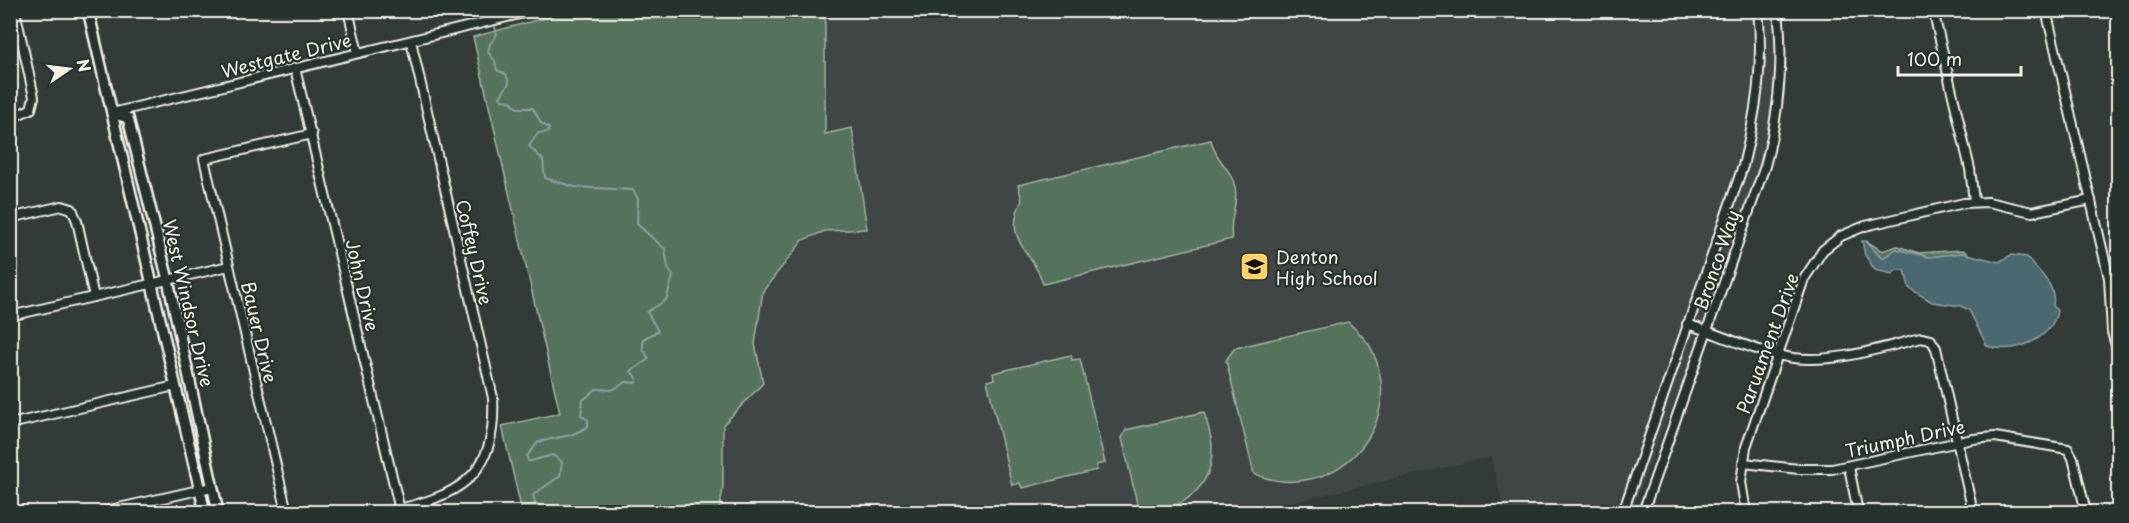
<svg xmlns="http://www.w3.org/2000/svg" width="2129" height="523" font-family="'Playpen Sans',sans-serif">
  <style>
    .built { fill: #404445 }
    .green { fill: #54735c; stroke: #a4b2a2; stroke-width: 1.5 }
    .water { fill: #4b6871; stroke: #8f9fa1; stroke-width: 1.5 }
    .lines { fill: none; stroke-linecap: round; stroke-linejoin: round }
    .stream { stroke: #8f9fa1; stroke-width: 2 }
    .minor-casing { stroke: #f4f1e8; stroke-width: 12 }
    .tertiary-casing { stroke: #f4f1e8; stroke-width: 14 }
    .minor { stroke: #26332d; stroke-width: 8 }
    .tertiary { stroke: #26332d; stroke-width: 9 }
    .labels { text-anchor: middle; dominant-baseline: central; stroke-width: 4.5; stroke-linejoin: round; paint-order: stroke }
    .street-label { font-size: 18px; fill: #f4f1e8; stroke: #26332d }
    .poi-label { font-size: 18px; fill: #f4f1e8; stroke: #26332d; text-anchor: start }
  </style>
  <rect width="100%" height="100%" fill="#323b38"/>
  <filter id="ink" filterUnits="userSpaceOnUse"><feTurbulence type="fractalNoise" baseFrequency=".0167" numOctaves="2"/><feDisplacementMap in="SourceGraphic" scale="12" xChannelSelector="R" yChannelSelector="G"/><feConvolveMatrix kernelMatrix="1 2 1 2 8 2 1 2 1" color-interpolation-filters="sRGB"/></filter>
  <g filter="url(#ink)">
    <polygon class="built" points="825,11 1776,11 1775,128 1758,188 1631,512 1504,512 1491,457 1249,512 719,512 723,488 723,425 763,383 755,344 763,292 803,240 825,231 867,229 852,128 825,135"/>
    <g class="green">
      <polygon points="571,11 825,11 825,134 852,128 867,229 825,231 803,240 763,291 755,344 763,383 723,425 723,488 719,512 522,512 502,426 560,413 473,37"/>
      <path d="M 1211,140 C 1216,162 1231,167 1235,187 C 1239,207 1228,217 1232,239 L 1043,284 C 1035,252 1001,242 1022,200 L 1018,185 Z"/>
      <polygon points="1866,241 1882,251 1897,246 1919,253 1963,250 1970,255 1963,253 1929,257 1896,249 1882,259"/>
      <path d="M 1348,322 C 1356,330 1367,339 1372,350 C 1409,428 1332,506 1254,474 L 1226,360 L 1235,348 Z"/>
      <polygon points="1071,355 1072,360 1080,359 1105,463 1096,465 1097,470 1022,488 1020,483 1012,485 987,381 994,379 993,373"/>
      <path d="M 1204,412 C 1207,423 1211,434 1212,445 C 1214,489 1180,513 1139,512 L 1122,438 L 1126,430 Z"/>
    </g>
    <path class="water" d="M 1862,241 L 1866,241 L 1882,259 L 1896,249 L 1929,257 L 1963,253 L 1999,262 L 2011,255 L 2027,257 C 2039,273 2057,285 2053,305 L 2057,311 C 2052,340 2013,355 1987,346 L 1969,310 L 1961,306 L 1932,302 L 1909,288 L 1905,270 L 1897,270 L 1892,274 L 1875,270 L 1865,255 Z"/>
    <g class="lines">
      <g class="stream">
        <polyline points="488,18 489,10"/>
        <polyline points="495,27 497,34 490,44 488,52 495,61 497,70 506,74 509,83 500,97 502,100 511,101 517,108 533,108 541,123 549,128 548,132 538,133 529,146 543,160 545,178 575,187 633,190 638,199 637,224 665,249 668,268 673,276 666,300 647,312 658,331 643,339 643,349 649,359 631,371 637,379 636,383 626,382 612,390 596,389 583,400 581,415 588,420 588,427 571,435 538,442 527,456 528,461 531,461 553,455 562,462 560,476 533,495 535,503 539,505 539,512"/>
      </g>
      <defs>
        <g id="minor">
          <polyline points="348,10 358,53"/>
          <polyline points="1933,10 1970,169 1974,201"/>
          <polyline points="2046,10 2109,278 2112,332 2118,353"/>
          <polyline points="295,68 400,510"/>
          <polyline points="112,113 536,10"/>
          <polyline points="10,118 31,109 34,97 15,10"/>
          <polyline points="10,218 62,206 72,209 77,221 94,297"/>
          <polyline points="10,316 229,266"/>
          <path d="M 1687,324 C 1721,335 1758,353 1793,358 C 1837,363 1880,348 1921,338 L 1931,340 L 1936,348 L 1973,512"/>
          <polyline points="10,424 175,386"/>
          <polyline points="1743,463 1799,469 1832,469 1973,439 1995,437 2068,449 2073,458 2086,512"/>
          <polyline points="1849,467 1858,512"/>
          <polyline points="101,512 212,487"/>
          <polyline points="287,512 204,159 312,134"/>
          <path d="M 387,512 C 457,496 497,479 493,398 L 411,41"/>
          <path d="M 1623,512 L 1743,166 C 1756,113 1764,65 1758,10"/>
          <path d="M 1643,512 L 1765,166 C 1779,114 1784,63 1778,10"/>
          <polyline points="1746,512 1741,482 1746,447 1804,279 1823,250 1841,236 1865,226 1964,203 1988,202 2032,212 2091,200"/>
        </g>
        <g id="tertiary">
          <polyline points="88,10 205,512"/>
          <polyline points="112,113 128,118 168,280 218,512"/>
        </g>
      </defs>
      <use href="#minor" class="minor-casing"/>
      <use href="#tertiary" class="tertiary-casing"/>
      <use href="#minor" class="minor"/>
      <use href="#tertiary" class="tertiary"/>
    </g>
  </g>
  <defs>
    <symbol id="school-square" viewBox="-11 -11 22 22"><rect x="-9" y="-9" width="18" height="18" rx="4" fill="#ffd166" stroke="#26332d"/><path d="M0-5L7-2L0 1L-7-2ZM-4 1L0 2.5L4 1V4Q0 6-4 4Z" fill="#111"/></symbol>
  </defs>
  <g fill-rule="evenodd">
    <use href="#school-square" x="1238" y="250" width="33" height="33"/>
  </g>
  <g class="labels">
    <g class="street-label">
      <text transform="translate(286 55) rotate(-14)">Westgate Drive</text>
      <text transform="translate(475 252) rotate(77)">Coffey Drive</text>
      <text transform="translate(1716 260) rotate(-71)">Bronco Way</text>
      <text transform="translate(363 285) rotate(77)">John Drive</text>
      <text transform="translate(189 303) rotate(77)">West Windsor Drive</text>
      <text transform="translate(260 332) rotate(77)">Bauer Drive</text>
      <text transform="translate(1767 343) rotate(-70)">Paruament Drive</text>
      <text transform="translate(1905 438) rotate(-12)">Triumph Drive</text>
    </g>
    <g class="poi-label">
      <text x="1276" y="256">Denton<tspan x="1276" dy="21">High School</tspan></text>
    </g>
  </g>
  <rect width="2129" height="523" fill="none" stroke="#26332d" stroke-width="36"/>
  <rect x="18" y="18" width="2093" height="487" fill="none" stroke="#f4f1e8" stroke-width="2" filter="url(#ink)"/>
  <g transform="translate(69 69) rotate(76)" stroke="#26332d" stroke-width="4.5" paint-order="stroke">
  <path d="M0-4.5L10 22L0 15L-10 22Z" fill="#f4f1e8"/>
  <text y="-9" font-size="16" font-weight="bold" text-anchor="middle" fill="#f4f1e8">N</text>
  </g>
  <path d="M1898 66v9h123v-9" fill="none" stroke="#f4f1e8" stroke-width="3"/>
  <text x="1907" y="66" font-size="18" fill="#f4f1e8" stroke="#26332d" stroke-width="4.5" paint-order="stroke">100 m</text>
</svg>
